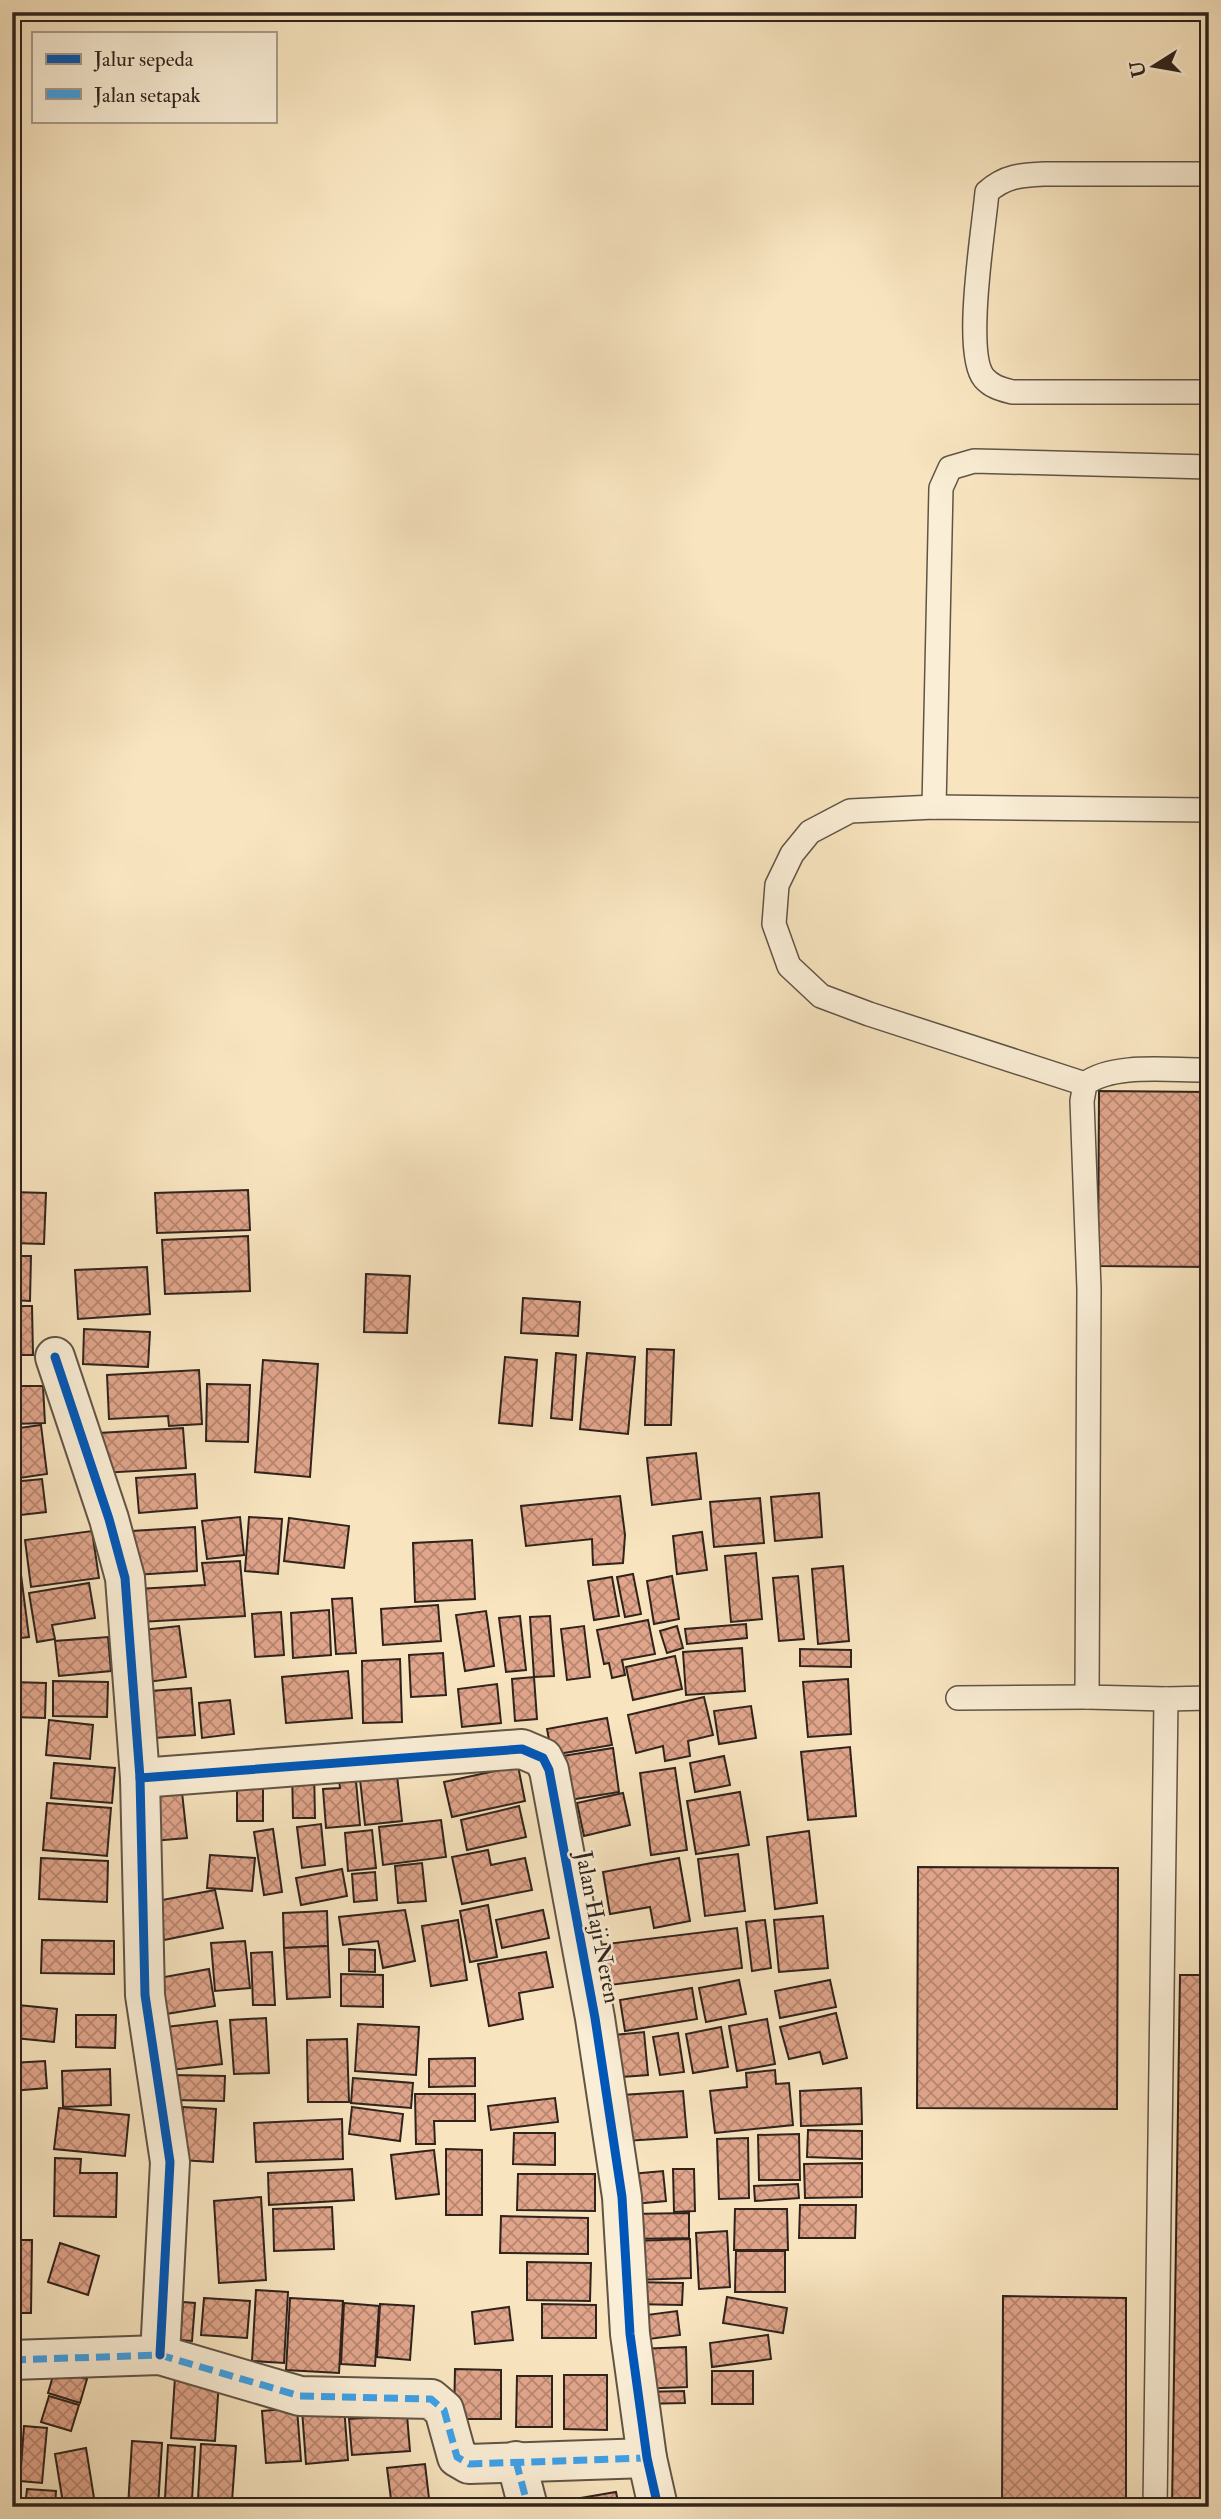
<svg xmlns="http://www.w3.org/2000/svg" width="1221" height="2519" font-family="'IM FELL Double Pica',serif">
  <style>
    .building { fill: url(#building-cross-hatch); stroke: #2f231c; stroke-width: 2 }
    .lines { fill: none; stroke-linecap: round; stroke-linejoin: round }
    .service-casing { stroke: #615445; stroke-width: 26 }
    .minor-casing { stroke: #615445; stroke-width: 42 }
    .service { stroke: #faeed6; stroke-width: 23 }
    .minor { stroke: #faeed6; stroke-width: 38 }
    .quiet { stroke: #3ea2ea; stroke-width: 7; stroke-dasharray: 14 7; stroke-linecap: butt }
    .cycleway-casing { stroke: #faeed6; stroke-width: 13 }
    .cycleway { stroke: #0057b8; stroke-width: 9 }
    .labels { text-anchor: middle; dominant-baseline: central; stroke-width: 5; stroke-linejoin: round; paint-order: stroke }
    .street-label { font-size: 23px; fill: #2f231c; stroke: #faeed6 }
  </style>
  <defs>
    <pattern id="building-cross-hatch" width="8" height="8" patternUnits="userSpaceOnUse" patternTransform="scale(1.75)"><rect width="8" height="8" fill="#e1a58b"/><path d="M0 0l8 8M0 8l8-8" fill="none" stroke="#b78671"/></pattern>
  </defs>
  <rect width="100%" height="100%" fill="#f8e5c0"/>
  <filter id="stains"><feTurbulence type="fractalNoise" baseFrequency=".00286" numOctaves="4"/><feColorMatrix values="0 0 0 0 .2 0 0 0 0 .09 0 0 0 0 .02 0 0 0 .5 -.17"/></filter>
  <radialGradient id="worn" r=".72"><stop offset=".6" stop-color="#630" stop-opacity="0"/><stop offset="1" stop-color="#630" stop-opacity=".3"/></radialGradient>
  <g class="building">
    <polygon points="1099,1091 1209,1092 1209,1267 1098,1266"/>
    <polygon points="248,1190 250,1230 157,1233 155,1193"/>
    <polygon points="12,1192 46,1193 44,1244 12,1243"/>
    <polygon points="248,1236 250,1291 165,1294 162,1240"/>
    <polygon points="12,1256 31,1256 30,1301 12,1300"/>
    <polygon points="147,1267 150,1314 78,1319 75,1270"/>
    <polygon points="366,1274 410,1276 407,1333 364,1332"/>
    <polygon points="523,1298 580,1302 578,1336 521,1333"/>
    <polygon points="12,1306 32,1306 33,1355 12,1355"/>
    <polygon points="84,1329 150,1332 148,1367 83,1364"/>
    <polygon points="647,1349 674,1350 671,1425 645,1425"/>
    <polygon points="556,1353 576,1355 572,1420 551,1418"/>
    <polygon points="587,1353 635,1357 628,1434 580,1429"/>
    <polygon points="505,1357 537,1360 532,1426 499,1423"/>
    <polygon points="263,1360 318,1364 310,1477 255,1472"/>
    <polygon points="199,1370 202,1424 169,1426 168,1416 109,1419 107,1375"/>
    <polygon points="207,1384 250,1385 248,1442 206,1441"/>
    <polygon points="12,1386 43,1386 45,1423 12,1424"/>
    <polygon points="41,1425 47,1474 12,1479 12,1429"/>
    <polygon points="183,1428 186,1468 102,1473 99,1433"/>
    <polygon points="696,1453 701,1499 652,1505 647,1458"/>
    <polygon points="195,1474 197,1508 139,1513 136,1478"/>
    <polygon points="42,1479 46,1512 12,1516 12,1482"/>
    <polygon points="819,1493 822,1537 775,1541 771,1497"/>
    <polygon points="620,1496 625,1535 623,1563 593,1565 592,1539 526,1546 521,1506"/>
    <polygon points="760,1498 764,1543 714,1547 710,1502"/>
    <polygon points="240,1517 244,1555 207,1559 202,1521"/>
    <polygon points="249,1517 282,1519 278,1574 245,1571"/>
    <polygon points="289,1518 349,1526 344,1568 284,1561"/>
    <polygon points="195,1527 197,1571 134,1575 132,1531"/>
    <polygon points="92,1531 99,1578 31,1587 25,1540"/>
    <polygon points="702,1532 707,1570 677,1574 673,1536"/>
    <polygon points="16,1536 29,1637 12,1639 12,1537"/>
    <polygon points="472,1540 475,1599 415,1602 413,1543"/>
    <polygon points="756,1553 762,1619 731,1622 725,1556"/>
    <polygon points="240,1561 245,1616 140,1622 138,1589 205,1585 202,1563"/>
    <polygon points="843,1566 849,1641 818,1644 812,1569"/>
    <polygon points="633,1574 641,1614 625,1617 617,1577"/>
    <polygon points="672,1576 679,1619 654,1624 647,1581"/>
    <polygon points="798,1576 804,1639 779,1641 773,1578"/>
    <polygon points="612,1577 619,1616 594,1620 588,1581"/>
    <polygon points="89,1583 95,1618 52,1625 55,1639 37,1642 29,1593"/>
    <polygon points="352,1598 356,1653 336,1654 332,1599"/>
    <polygon points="438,1605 441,1641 383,1645 381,1609"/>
    <polygon points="329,1610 331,1655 293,1658 291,1613"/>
    <polygon points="486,1611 494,1666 465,1671 456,1615"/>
    <polygon points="281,1612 284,1655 255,1657 252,1614"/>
    <polygon points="520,1616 526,1670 506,1672 499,1618"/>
    <polygon points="550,1616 554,1676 534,1677 530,1617"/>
    <polygon points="648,1620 655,1654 622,1660 625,1675 612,1678 609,1663 604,1664 597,1630"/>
    <polygon points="746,1624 747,1638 687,1644 685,1629"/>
    <polygon points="179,1626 186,1677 140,1683 133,1631"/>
    <polygon points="584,1626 590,1677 567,1680 561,1629"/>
    <polygon points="677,1626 683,1648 667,1653 660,1631"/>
    <polygon points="108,1637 111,1671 59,1676 55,1641"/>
    <polygon points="742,1648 745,1691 686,1695 683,1652"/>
    <polygon points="800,1649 851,1650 851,1667 800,1666"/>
    <polygon points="443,1653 446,1695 411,1697 409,1655"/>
    <polygon points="675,1656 682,1689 633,1700 626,1667"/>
    <polygon points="400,1659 402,1722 363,1723 362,1661"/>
    <polygon points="348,1671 352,1718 286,1723 282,1677"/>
    <polygon points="534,1677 537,1719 515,1721 512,1679"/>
    <polygon points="848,1679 851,1734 808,1737 803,1682"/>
    <polygon points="53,1681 108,1682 107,1717 53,1716"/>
    <polygon points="12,1682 46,1683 45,1718 12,1717"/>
    <polygon points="497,1684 501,1723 462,1727 458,1689"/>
    <polygon points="191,1688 195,1735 141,1739 137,1692"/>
    <polygon points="704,1697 713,1735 688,1741 690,1756 665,1761 663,1746 636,1753 628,1715"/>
    <polygon points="230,1700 234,1734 202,1738 199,1703"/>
    <polygon points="751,1706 756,1738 719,1744 714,1711"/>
    <polygon points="607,1718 612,1745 552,1755 547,1729"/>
    <polygon points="49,1720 93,1725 90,1759 46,1755"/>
    <polygon points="850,1747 856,1816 808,1820 801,1752"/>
    <polygon points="613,1748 619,1792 563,1801 556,1757"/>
    <polygon points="724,1756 730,1785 695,1792 690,1763"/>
    <polygon points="54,1763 115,1768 112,1803 51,1798"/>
    <polygon points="396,1766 402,1821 365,1825 359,1770"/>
    <polygon points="518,1766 525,1801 452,1817 444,1782"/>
    <polygon points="292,1768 314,1768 315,1818 293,1818"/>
    <polygon points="675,1768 687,1850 651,1855 640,1773"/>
    <polygon points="355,1770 360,1825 326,1828 323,1789 340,1788 338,1772"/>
    <rect x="237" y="1774" width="26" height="47"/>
    <polygon points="181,1783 187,1838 153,1841 148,1786"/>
    <polygon points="740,1792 749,1845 696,1854 687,1801"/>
    <polygon points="623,1793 630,1825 584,1836 577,1803"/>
    <polygon points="47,1803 111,1808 107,1856 43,1850"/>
    <polygon points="519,1806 526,1837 467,1850 461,1820"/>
    <polygon points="441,1820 446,1857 383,1865 379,1827"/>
    <polygon points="321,1824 325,1865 302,1868 297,1827"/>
    <polygon points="273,1829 282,1892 264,1895 254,1832"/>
    <polygon points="372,1830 376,1868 348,1871 345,1833"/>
    <polygon points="809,1831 817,1903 775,1909 767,1837"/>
    <polygon points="488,1850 491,1865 525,1858 532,1890 462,1904 452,1857"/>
    <polygon points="738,1854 745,1911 705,1916 698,1859"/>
    <polygon points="210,1855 255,1858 252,1891 207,1888"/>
    <polygon points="41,1858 108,1861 107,1902 39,1899"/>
    <polygon points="679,1858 690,1921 654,1928 650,1907 610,1914 603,1872"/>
    <polygon points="422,1863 426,1901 398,1903 395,1866"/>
    <polygon points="918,1867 1118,1868 1117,2109 917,2108"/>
    <polygon points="342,1869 347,1896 301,1905 296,1878"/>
    <polygon points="375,1872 377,1900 354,1902 352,1874"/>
    <polygon points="215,1890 223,1928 164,1940 157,1901"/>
    <polygon points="488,1905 497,1957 470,1962 460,1911"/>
    <polygon points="405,1910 415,1961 383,1968 378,1941 343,1945 339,1917"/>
    <polygon points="543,1910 549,1938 502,1948 496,1920"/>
    <polygon points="327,1911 328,1946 284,1948 283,1913"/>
    <polygon points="823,1916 828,1968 779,1972 774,1920"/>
    <polygon points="458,1920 467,1980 431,1986 422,1926"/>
    <polygon points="765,1920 771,1968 752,1971 746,1922"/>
    <polygon points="737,1928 742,1968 595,1987 590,1946"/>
    <polygon points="42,1940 114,1941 114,1974 41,1973"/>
    <polygon points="245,1941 250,1988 215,1991 211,1943"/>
    <polygon points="328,1946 330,1997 287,1999 284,1948"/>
    <polygon points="349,1949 375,1950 375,1972 349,1971"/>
    <polygon points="272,1952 275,2005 253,2005 251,1953"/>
    <polygon points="546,1952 553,1987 519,1993 523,2019 489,2026 478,1964"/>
    <polygon points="209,1969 215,2006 154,2016 148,1980"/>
    <polygon points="341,1974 383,1975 383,2007 341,2006"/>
    <polygon points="1180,1975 1209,1975 1209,2507 1172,2507"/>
    <polygon points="739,1980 746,2014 706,2022 699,1988"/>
    <polygon points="830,1980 836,2007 780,2018 775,1991"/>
    <polygon points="692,1988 697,2019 625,2031 620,2000"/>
    <polygon points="18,2005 57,2009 54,2042 15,2038"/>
    <polygon points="836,2013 847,2058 823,2064 820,2052 789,2059 780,2027"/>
    <polygon points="76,2015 116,2015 115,2048 76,2047"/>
    <polygon points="266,2018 269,2073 234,2074 230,2020"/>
    <polygon points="767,2019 775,2064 737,2071 729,2026"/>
    <polygon points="217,2021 222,2064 171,2070 166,2027"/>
    <polygon points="358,2024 419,2027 416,2075 355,2071"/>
    <polygon points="721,2027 728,2067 693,2073 686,2034"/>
    <polygon points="644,2032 648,2075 608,2078 604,2036"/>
    <polygon points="678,2033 684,2072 660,2075 653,2037"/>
    <polygon points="347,2039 349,2102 308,2102 307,2040"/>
    <polygon points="475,2058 475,2086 429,2087 429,2059"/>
    <polygon points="45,2061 47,2088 12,2091 12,2063"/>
    <polygon points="110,2069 111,2105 63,2107 62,2071"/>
    <polygon points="775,2070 776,2084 789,2083 793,2125 715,2133 710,2091 747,2087 746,2073"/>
    <polygon points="172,2075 225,2076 224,2101 172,2100"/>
    <polygon points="353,2078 413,2083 411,2108 351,2103"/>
    <polygon points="861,2088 862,2124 801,2126 800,2091"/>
    <polygon points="683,2091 687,2137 625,2141 622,2095"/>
    <polygon points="415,2094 475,2094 475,2121 434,2121 435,2144 416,2144"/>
    <polygon points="555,2098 558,2122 491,2130 488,2106"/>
    <polygon points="183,2107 216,2109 213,2162 180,2160"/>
    <polygon points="352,2107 403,2114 400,2141 349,2134"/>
    <polygon points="59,2108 129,2115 125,2156 54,2149"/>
    <polygon points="342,2119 343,2159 256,2162 254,2123"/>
    <polygon points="808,2130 862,2131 862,2159 807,2157"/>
    <polygon points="514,2133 555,2133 555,2165 513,2164"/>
    <polygon points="799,2134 800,2180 759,2180 758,2135"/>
    <polygon points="748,2138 749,2198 719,2199 717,2139"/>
    <polygon points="446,2149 482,2150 482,2215 446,2215"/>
    <polygon points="434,2150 439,2194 396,2199 391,2155"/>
    <polygon points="55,2158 81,2159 80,2173 117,2173 116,2217 54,2216"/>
    <polygon points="862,2163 862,2197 805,2198 804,2164"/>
    <polygon points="352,2169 354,2200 269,2205 268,2173"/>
    <polygon points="673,2169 694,2169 695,2211 674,2212"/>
    <polygon points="663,2171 666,2201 634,2204 631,2174"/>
    <polygon points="518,2174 595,2174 595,2211 517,2210"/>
    <polygon points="798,2184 799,2198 755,2201 754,2186"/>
    <polygon points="261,2197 266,2280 219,2283 214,2201"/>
    <polygon points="800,2205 856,2205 855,2238 799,2238"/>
    <polygon points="332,2207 334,2249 274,2251 273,2209"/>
    <polygon points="735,2209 787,2209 788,2250 734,2250"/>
    <polygon points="689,2213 689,2238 629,2239 629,2214"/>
    <polygon points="501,2216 588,2218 588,2254 500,2253"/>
    <polygon points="727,2231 730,2287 699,2289 696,2233"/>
    <polygon points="690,2239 691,2278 636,2280 634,2241"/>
    <polygon points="12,2240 32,2240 31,2313 12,2313"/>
    <polygon points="60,2243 99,2256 88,2295 48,2282"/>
    <polygon points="736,2251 785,2251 785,2292 735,2292"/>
    <polygon points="527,2262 591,2263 590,2301 527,2300"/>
    <polygon points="632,2282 683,2283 682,2305 631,2304"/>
    <polygon points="256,2290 288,2292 284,2363 252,2361"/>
    <polygon points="1003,2296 1126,2298 1126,2507 1002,2507"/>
    <polygon points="727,2297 787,2308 783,2333 723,2323"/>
    <polygon points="204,2298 250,2301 247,2338 201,2335"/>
    <polygon points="290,2298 343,2301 339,2373 286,2370"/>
    <polygon points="183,2302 195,2303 192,2341 180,2340"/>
    <polygon points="344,2303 379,2306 375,2366 341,2364"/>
    <polygon points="380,2304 414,2306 410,2360 377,2357"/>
    <polygon points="542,2304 596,2305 596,2338 542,2338"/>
    <polygon points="509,2307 513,2340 475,2344 472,2312"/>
    <polygon points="677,2311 680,2335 634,2341 631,2317"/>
    <polygon points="768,2335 771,2359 712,2367 710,2343"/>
    <polygon points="686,2347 687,2387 638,2389 637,2349"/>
    <polygon points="55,2369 87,2379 80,2403 48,2393"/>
    <polygon points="455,2369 501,2370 501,2419 454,2419"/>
    <rect x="712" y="2371" width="41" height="33"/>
    <polygon points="564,2375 607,2375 607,2430 564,2429"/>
    <polygon points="517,2376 552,2376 552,2427 516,2427"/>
    <polygon points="175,2377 219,2380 215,2441 171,2438"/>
    <polygon points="684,2391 685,2403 641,2404 641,2392"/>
    <polygon points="49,2396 79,2405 71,2431 41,2422"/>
    <polygon points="344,2406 348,2460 306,2464 302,2410"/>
    <polygon points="297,2408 301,2461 266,2463 262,2411"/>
    <polygon points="407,2415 410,2451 352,2455 349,2419"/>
    <polygon points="12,2424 17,2424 12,2479"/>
    <polygon points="24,2426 47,2428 42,2483 20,2481"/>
    <polygon points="132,2441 162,2443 158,2507 128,2507"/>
    <polygon points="201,2444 236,2446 232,2501 198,2499"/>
    <polygon points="168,2445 195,2447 192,2500 165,2498"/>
    <polygon points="86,2448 94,2498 63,2503 55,2454"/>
    <polygon points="425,2464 430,2507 392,2507 387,2468"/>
    <polygon points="27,2489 56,2491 55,2507 25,2507"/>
    <polygon points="616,2492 619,2507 552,2507 551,2503"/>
  </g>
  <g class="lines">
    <defs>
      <g id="service">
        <path d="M 1209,174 L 1044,174 C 1021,175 1005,176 987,192 C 984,228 963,353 984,378 C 992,387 1001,389 1012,392 L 1209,392"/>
        <polyline points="934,807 941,488 950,468 974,461 1209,467"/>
        <polyline points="1085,1084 869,1014 821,996 789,966 774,924 777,885 792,854 810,832 850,811 934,807 1209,810"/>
        <polyline points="958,1698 1087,1697"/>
        <path d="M 1166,1699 L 1087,1697 L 1089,1289 L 1082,1101 L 1085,1084 C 1114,1062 1173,1071 1209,1070"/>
        <polyline points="1155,2507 1166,1699 1209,1698"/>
      </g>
      <g id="minor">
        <polyline points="55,1357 109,1519 125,1578 140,1778 145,1995 170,2162 160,2355"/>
        <polyline points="140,1778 522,1749 543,1758 549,1770 595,2018 622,2197 630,2334 647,2458 658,2507"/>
        <polyline points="12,2360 160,2355 300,2396 431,2399 444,2410 457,2457 469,2464 647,2458"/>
        <polyline points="516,2461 528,2507"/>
      </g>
    </defs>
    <use href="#service" class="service-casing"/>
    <use href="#minor" class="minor-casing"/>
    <use href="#service" class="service"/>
    <use href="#minor" class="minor"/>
    <g class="quiet">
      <polyline points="12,2360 160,2355 300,2396 431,2399 444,2410 457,2457 469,2464 647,2458"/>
      <polyline points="516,2461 528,2507"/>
    </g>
    <defs>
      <g id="cycleway">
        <polyline points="55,1357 109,1519 125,1578 140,1778 145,1995 170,2162 160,2355"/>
        <polyline points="140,1778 522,1749 543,1758 549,1770 595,2018 622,2197 630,2334 647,2458 658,2507"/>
      </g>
    </defs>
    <use href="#cycleway" class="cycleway-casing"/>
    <use href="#cycleway" class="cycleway"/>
  </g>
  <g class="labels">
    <g class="street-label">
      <text transform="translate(598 1927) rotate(79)">Jalan Haji Neren</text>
    </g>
  </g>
  <rect width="1221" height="2519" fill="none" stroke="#f8e5c0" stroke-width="42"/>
  <rect x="14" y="14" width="1193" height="2491" fill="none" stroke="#2f231c" stroke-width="3.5"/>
  <rect x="21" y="21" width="1179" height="2477" fill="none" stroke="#2f231c" stroke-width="2"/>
  <rect x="32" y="32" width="245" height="91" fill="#faeed6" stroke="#a99d8c" stroke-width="2"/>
  <rect x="46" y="54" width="35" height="10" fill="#0057b8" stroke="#a99d8c" stroke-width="2"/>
  <text x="94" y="66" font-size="21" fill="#2f231c">Jalur sepeda</text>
  <rect x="46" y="89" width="35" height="10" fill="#3ea2ea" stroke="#a99d8c" stroke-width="2"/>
  <text x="94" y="102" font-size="21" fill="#2f231c">Jalan setapak</text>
  <g transform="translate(1154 66) rotate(259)" stroke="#faeed6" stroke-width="5" paint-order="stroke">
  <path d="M0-5L12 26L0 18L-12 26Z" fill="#2f231c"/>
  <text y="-10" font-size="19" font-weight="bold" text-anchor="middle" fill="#2f231c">U</text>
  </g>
  <rect width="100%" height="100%" filter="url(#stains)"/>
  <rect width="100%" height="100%" fill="url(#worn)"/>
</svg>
